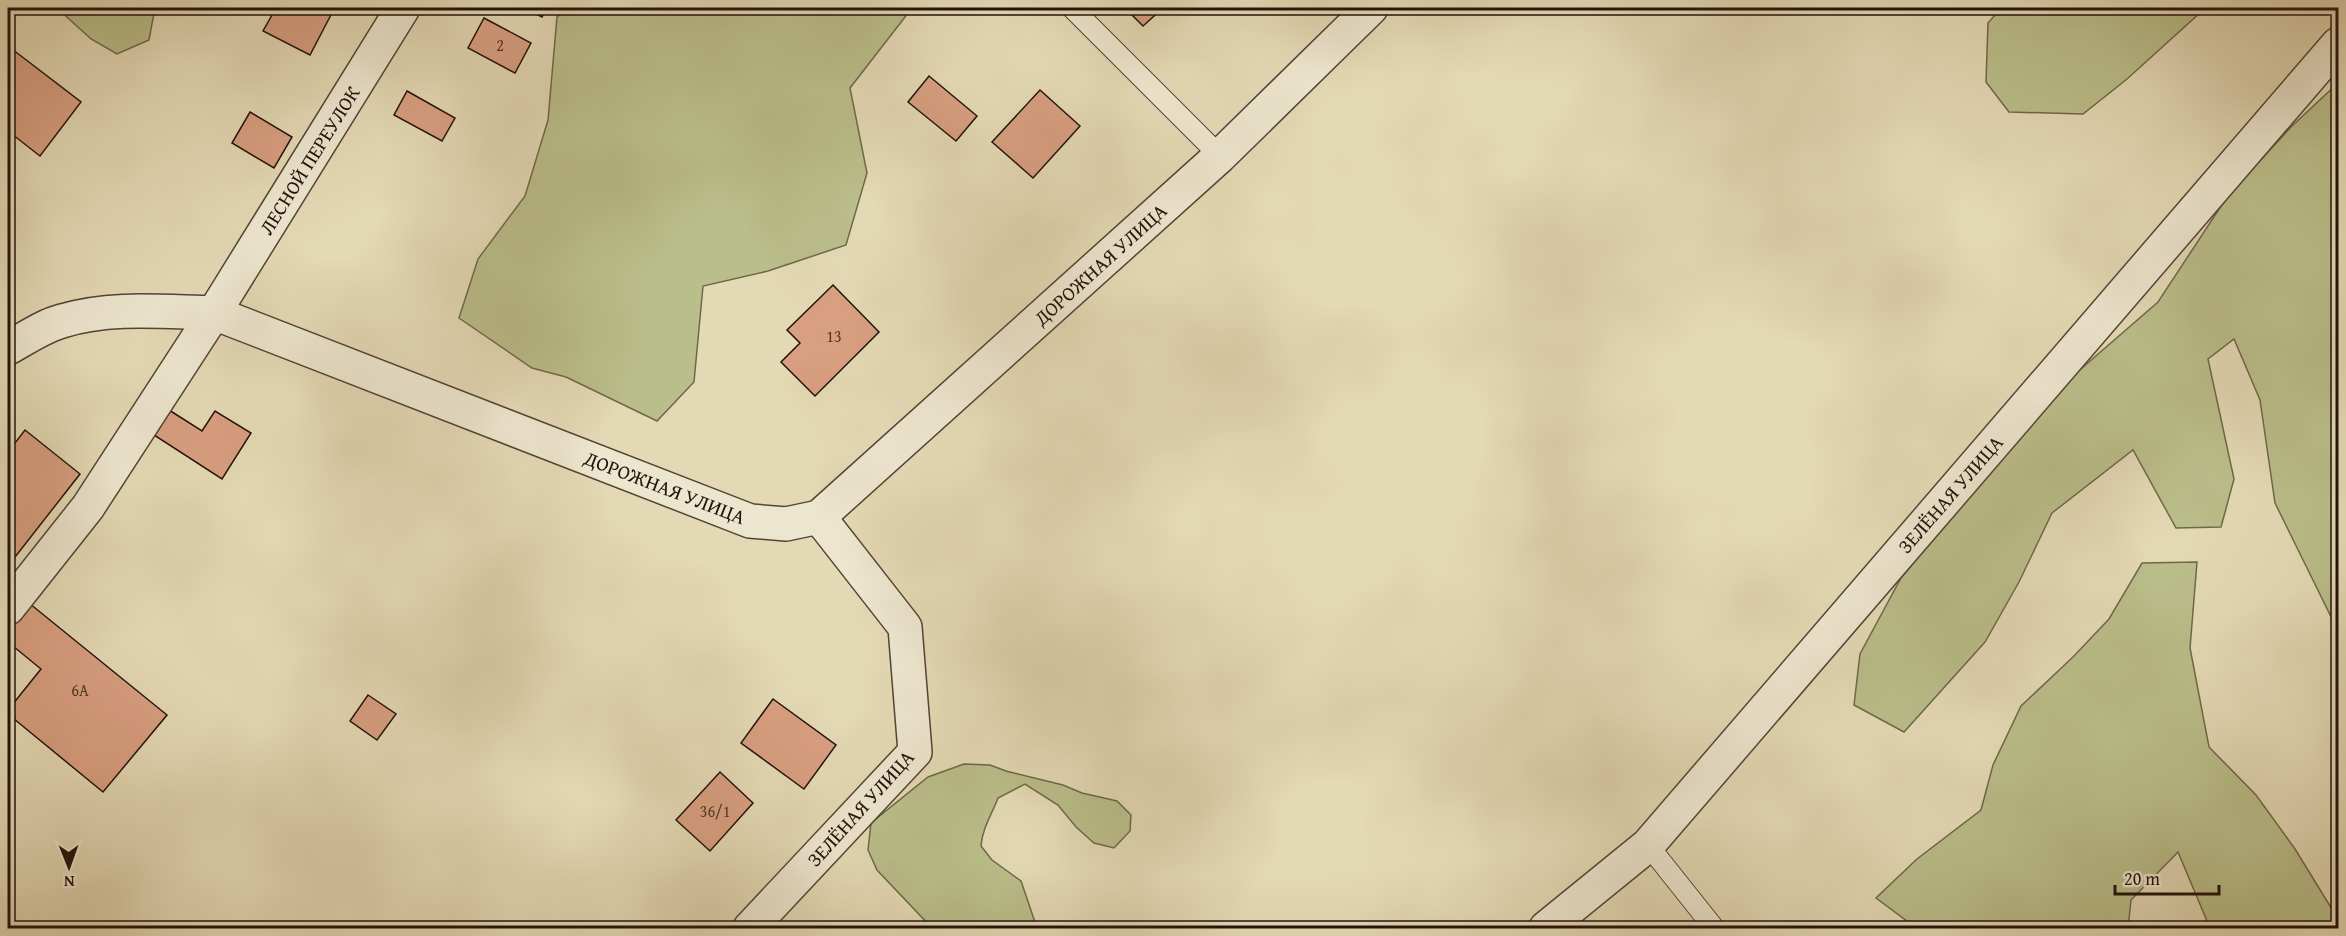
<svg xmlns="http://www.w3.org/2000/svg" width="2346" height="936" font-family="'Gentium Book Plus',serif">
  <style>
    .green { fill: #babe8a; stroke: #6e684b; stroke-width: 1.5 }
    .building { fill: #d89f81; stroke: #21120c; stroke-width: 1.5 }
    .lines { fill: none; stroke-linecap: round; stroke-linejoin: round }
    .lane-casing { stroke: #524436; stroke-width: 22 }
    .street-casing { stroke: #524436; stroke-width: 36 }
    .lane { stroke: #ede6cf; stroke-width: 20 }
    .street { stroke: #ede6cf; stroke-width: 33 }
    .labels { text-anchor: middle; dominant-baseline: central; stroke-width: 4.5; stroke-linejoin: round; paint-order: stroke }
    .number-label { font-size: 16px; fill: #4f3529 }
    .street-label { font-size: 20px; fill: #21120c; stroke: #ede6cf }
  </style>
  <rect width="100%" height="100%" fill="#e4d9b5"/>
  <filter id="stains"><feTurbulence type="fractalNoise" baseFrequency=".00333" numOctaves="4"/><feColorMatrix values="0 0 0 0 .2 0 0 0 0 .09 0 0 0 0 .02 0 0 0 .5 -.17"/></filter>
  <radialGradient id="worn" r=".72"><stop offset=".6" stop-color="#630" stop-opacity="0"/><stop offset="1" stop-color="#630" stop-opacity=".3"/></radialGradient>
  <g class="green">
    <polygon points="57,8 155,8 149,40 117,54 91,39"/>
    <polygon points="570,8 912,8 850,88 867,173 846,245 768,271 703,286 694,382 657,421 566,377 532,368 459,318 478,259 525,196 548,120 557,17"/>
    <polygon points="2001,8 2211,8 2200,13 2127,79 2083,114 2009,112 1986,82 1988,23"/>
    <polygon points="2338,83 2338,631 2275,503 2260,400 2234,339 2208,359 2234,479 2221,527 2176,528 2133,450 2052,513 2019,582 1985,642 1904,732 1854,705 1860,654 1901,578 2059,388 2158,302 2229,194 2292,126"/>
    <polygon points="2197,562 2190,648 2209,747 2256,795 2295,849 2338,919 2338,928 2210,928 2178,852 2131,900 2128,928 1932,928 1911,924 1876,898 1917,859 1981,810 1993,765 2021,706 2073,657 2109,619 2142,563"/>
    <path d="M 964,764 L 990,765 L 1006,771 L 1063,785 L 1082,793 L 1117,801 L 1131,815 L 1130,831 L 1114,848 L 1094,843 L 1076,827 L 1058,805 L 1025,784 L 998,798 C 992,814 982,829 981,846 L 992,860 L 1021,881 L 1037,928 L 932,928 L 877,870 L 868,850 L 871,823 L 928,777 Z"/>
  </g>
  <g class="building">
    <polygon points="276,8 334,9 310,55 263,31"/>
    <polygon points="525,8 547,8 542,17"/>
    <polygon points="1125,8 1163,8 1143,26"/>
    <polygon points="484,18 531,43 515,73 468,48"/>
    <polygon points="8,46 81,102 40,156 8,131"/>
    <polygon points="929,76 977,116 956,141 908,102"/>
    <polygon points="1040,90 1080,126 1033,178 992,142"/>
    <polygon points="407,91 455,118 442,141 394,115"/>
    <polygon points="250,112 292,137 274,168 232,143"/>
    <polygon points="833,285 879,332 815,396 781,362 800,343 787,330"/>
    <polygon points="169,410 202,431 215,411 251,433 222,479 154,435"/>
    <polygon points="25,430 80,474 8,566 8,452"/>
    <polygon points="24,599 167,715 103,792 8,714 8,710 41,669 8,642 8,619"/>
    <polygon points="368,695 396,714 377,740 350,721"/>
    <polygon points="773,699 836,745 804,789 741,743"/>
    <polygon points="720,772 753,803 710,851 676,820"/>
  </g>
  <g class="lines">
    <defs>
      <g id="lane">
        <polyline points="1072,8 1220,156"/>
        <polyline points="1648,845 1714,928"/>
      </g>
      <g id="street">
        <path d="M 8,348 C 25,339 43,326 62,321 C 111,306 164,312 214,313 L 750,521 L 786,524 L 819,517 L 1220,156 L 1371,8"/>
        <polyline points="8,608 88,507 214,313 403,8"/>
        <polyline points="750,928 915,752 905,627 819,517"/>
        <polyline points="1546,928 1648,845 2338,44"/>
      </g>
    </defs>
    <use href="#lane" class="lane-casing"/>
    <use href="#street" class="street-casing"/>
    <use href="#lane" class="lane"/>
    <use href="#street" class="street"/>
  </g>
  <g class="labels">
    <g class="number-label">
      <text x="500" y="45">2</text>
      <text x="834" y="336">13</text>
      <text x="80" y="690">6А</text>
      <text x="715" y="811">36/1</text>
    </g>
    <g class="street-label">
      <text transform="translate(309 160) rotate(-58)">ЛЕСНОЙ ПЕРЕУЛОК</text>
      <text transform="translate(1100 264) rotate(-42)">ДОРОЖНАЯ УЛИЦА</text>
      <text transform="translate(665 487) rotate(21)">ДОРОЖНАЯ УЛИЦА</text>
      <text transform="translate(1950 494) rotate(-49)">ЗЕЛЁНАЯ УЛИЦА</text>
      <text transform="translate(860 808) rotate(-48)">ЗЕЛЁНАЯ УЛИЦА</text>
    </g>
  </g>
  <rect width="2346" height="936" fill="none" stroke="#e4d9b5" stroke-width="30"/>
  <rect x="9" y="9" width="2328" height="918" fill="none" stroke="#21120c" stroke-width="3"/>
  <rect x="15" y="15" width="2316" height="906" fill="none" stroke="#21120c" stroke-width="1.5"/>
  <g transform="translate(69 867) rotate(179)" stroke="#ede6cf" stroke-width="4.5" paint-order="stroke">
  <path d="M0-4.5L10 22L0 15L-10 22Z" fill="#21120c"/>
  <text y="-9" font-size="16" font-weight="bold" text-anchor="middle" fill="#21120c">N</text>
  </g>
  <path d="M2115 885v9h104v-9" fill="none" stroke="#21120c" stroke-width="3"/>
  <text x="2124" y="885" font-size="18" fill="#21120c" stroke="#ede6cf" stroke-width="4.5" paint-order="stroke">20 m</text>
  <rect width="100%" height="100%" filter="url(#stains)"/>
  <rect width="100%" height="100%" fill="url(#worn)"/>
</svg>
